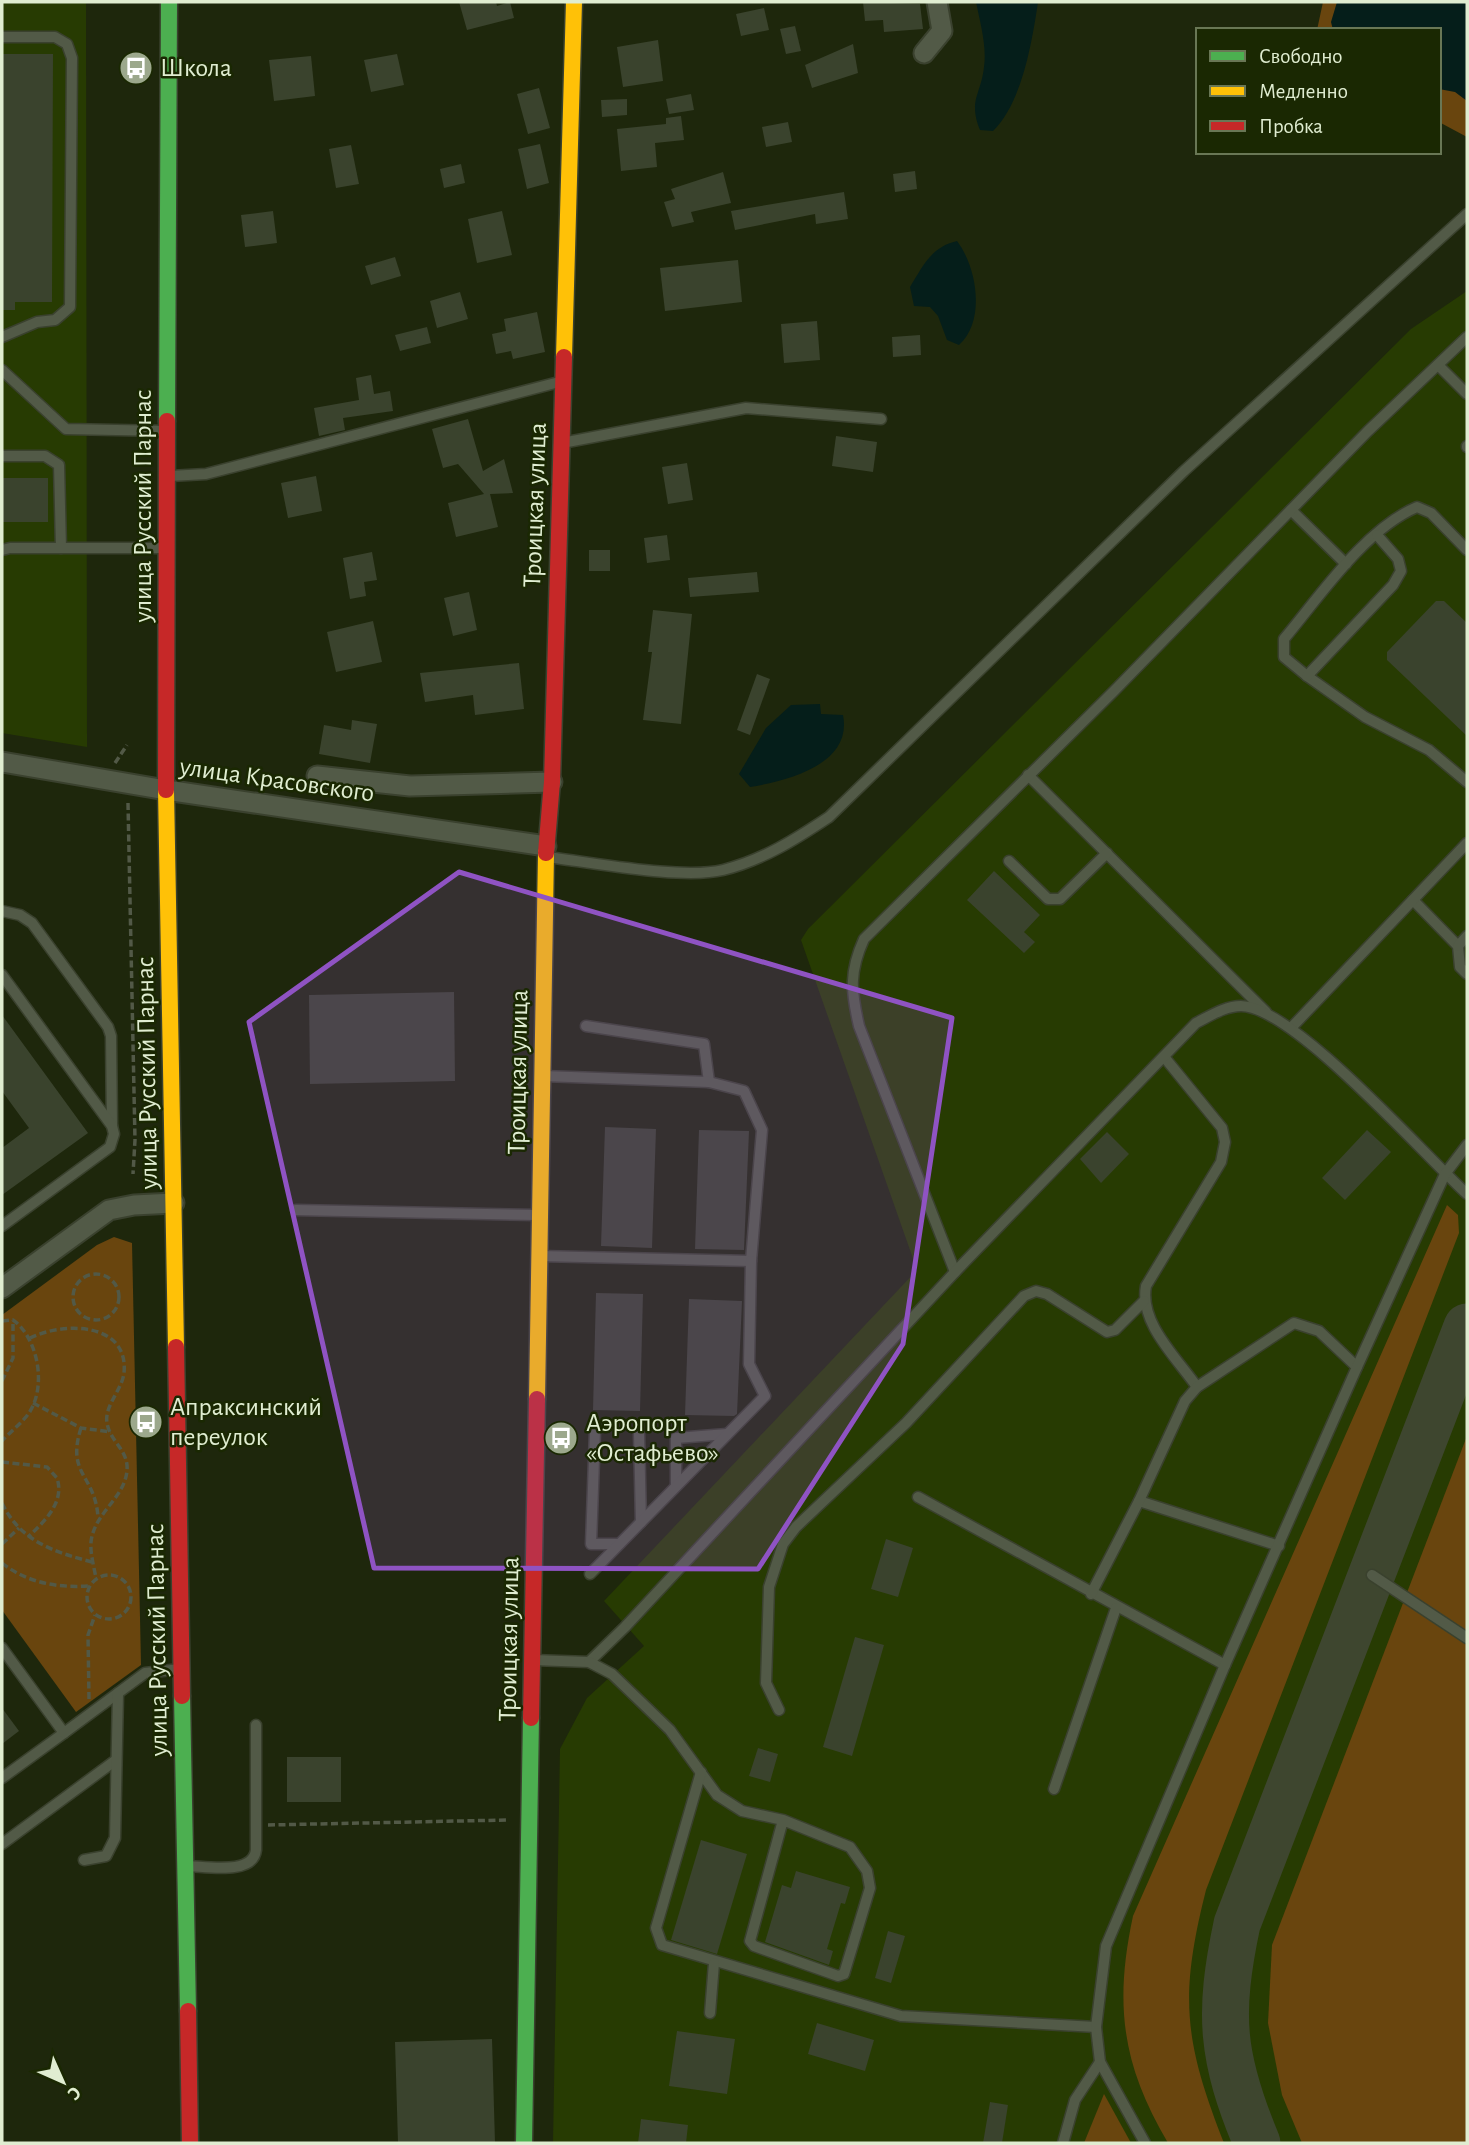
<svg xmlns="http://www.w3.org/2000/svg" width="1469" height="2145" font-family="'Alegreya Sans',sans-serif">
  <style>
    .built { fill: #273b02 }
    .green { fill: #69450e }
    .water { fill: #051e1a }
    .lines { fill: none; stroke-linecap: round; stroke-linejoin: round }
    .taxiway { stroke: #3e462f; stroke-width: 47 }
    .building { fill: #3a432d }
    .lane-casing { stroke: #3a412e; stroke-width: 13 }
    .street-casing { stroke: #3a412e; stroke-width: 23 }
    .fast-casing { stroke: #3a412e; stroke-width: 19 }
    .slow-casing { stroke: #3a412e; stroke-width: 19 }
    .jam-casing { stroke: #3a412e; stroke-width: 19 }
    .path { stroke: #525947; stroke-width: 3.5; stroke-dasharray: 7 3.5; stroke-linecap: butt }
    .lane { stroke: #525a47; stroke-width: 10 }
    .street { stroke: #525a47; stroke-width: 19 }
    .fast { stroke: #4caf50; stroke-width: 16 }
    .slow { stroke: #ffc107; stroke-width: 16 }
    .jam { stroke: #c62828; stroke-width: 16 }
    .marked { fill: #8f53c3; fill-opacity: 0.2; stroke: #8f53c3; stroke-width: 5; stroke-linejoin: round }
    .labels { text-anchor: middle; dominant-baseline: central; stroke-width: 5; stroke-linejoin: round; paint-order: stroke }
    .poi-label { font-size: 26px; fill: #e0edd1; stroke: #1a2802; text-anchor: start }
    .street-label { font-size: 26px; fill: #e0edd1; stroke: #1a2802 }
  </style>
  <rect width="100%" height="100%" fill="#1e270c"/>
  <g class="built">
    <polygon points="2,2 86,2 87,747 2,733"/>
    <polygon points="1467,291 1467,2143 553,2143 560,1749 587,1698 644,1646 604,1601 917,1270 801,940 808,929 1411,329"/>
  </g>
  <g class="green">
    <polygon points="1323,2 1467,2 1467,137 1439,122 1439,30 1317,30"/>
    <path d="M 1447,1205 L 1458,1215 L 1459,1233 L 1206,1890 C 1179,1997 1184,2041 1224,2143 L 1168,2143 C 1122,2065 1114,2005 1133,1916 Z"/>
    <polygon points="114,1237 132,1243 141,1665 76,1712 2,1610 2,1315 97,1245"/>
    <polygon points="1467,1436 1467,2143 1302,2143 1282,2095 1268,2023 1272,1945"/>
    <polygon points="1104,2094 1131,2143 1084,2143"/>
  </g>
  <g class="water">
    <path d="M 976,2 L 1038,2 C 1032,42 1022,103 993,131 L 980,130 C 968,100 981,95 984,67 C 987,46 980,22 976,2 Z"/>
    <polygon points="1337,2 1467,2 1467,101 1455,92 1439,89 1439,30 1333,30 1331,22"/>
    <path d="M 957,241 C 977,267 986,321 959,345 L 947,340 L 938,316 L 930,307 L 914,306 L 910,287 C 923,266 931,247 957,241 Z"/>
    <path d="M 820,704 L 821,714 L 843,715 C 853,765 786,781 750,787 L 739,774 L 766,728 L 791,705 Z"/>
  </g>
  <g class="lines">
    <path class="taxiway" d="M 1257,2143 C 1221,2057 1218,2014 1237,1924 L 1467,1327"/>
  </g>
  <g class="building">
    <polygon points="459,2 496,2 497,6 510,2 514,18 467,30"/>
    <polygon points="863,2 920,4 923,29 884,32 883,20 865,21"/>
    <polygon points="764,8 769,30 741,36 736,14"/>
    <polygon points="795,26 801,51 786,54 780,29"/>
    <polygon points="658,40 663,81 623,87 617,47"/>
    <polygon points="853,44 858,73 812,88 805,65"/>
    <polygon points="2,54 53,54 52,302 15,302 15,310 2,310"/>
    <polygon points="397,54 404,85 371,92 364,60"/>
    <polygon points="311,56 315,96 274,101 269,60"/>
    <polygon points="539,88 550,128 528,134 517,94"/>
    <polygon points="691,94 694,110 669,114 666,99"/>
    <polygon points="627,99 627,115 602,117 601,100"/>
    <polygon points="681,116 684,140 655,143 657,167 621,171 617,129 666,124 666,118"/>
    <polygon points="788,122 792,142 766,147 762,127"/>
    <polygon points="540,144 549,183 527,189 518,149"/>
    <polygon points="351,145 359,184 336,188 329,149"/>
    <polygon points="461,164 465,183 444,188 440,169"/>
    <polygon points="915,171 917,189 895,192 893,174"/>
    <polygon points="723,172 731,203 691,212 694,222 672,227 664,202 675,199 671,189"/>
    <polygon points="844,192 848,219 816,224 815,214 735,230 731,211"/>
    <polygon points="273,211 277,243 245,247 241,215"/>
    <polygon points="502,211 512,255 477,263 468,219"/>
    <polygon points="395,257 401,276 371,285 365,266"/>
    <polygon points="738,260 742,302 665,311 660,268"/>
    <polygon points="460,292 468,319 437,328 430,301"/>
    <polygon points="537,312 545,352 513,359 511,351 496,354 492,334 506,331 504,319"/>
    <polygon points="817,321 820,360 784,363 781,324"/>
    <polygon points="427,327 431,343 400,351 395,335"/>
    <polygon points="920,335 921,355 893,357 892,337"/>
    <polygon points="371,375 374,394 390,391 393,411 343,418 345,430 319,436 314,408 359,400 356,378"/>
    <polygon points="468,419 483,471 504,459 513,493 490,494 498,527 456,537 448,503 484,494 458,464 443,468 432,429"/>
    <polygon points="836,436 877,442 873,472 832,466"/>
    <polygon points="687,463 693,500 668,504 662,467"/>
    <polygon points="316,476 322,511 288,518 281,483"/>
    <rect x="2" y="478" width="46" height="44"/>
    <polygon points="667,535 670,560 647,563 644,538"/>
    <rect x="589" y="550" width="21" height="21"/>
    <polygon points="372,552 377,580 364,582 366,596 350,599 343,558"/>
    <polygon points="757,572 759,592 690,597 688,578"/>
    <polygon points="469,592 477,630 453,636 444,598"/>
    <polygon points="1436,601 1444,601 1467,623 1467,736 1387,660 1387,652"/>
    <polygon points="653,610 692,614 681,724 643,720 652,652 648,652"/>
    <polygon points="373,621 382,662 336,672 327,632"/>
    <polygon points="519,663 524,709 475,715 473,695 425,702 420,673"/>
    <polygon points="757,674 770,679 750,735 737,730"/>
    <polygon points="352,720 377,724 370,763 319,754 324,725 351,730"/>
    <polygon points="994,871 1040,915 1024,932 1035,942 1024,953 967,900"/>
    <polygon points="454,992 455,1081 310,1084 309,995"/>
    <polygon points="2,1015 88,1133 2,1195 2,1148 29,1128 2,1091"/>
    <polygon points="605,1127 656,1129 652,1248 601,1246"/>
    <polygon points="699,1130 749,1131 744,1250 695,1249"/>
    <polygon points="1367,1130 1391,1152 1345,1200 1322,1178"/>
    <polygon points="1107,1132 1129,1154 1101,1183 1080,1159"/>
    <polygon points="596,1293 643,1294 640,1411 593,1410"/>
    <polygon points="689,1299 742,1301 737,1414 734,1416 685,1415"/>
    <polygon points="886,1539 913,1548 898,1597 871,1589"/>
    <polygon points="855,1637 884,1645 852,1756 823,1747"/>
    <polygon points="2,1708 19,1731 2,1744"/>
    <polygon points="758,1748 778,1754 770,1782 749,1776"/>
    <rect x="287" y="1757" width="54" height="45"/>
    <polygon points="701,1840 747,1854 717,1954 671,1940"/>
    <polygon points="796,1871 850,1887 845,1904 841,1903 827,1949 833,1951 829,1965 765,1942 782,1885 791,1888"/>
    <polygon points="888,1931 905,1936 891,1983 875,1978"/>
    <polygon points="817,2023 874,2040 865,2071 808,2054"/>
    <polygon points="677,2031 735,2039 727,2094 669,2086"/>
    <polygon points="492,2039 495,2143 398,2143 395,2042"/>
    <polygon points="990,2102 1008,2105 1002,2143 983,2143"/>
    <polygon points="641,2119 688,2125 686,2143 638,2143"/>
  </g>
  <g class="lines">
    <defs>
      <g id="lane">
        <polyline points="2,37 55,37 67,44 72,58 70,307 55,320 37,322 2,337"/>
        <polyline points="1438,365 1467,394"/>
        <polyline points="2,370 66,429 167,431"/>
        <polyline points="562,443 746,408 881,419"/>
        <polyline points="1467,447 1467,446"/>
        <polyline points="2,456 45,456 59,465 61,548"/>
        <polyline points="170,476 206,474 563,381"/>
        <polyline points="1291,510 1346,564"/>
        <polyline points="2,550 10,548 165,548"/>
        <path d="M 1467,550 L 1431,513 L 1417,507 C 1365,529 1320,596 1284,639 L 1284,657 L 1307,676 L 1365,717 L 1429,750 L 1467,782"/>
        <polyline points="1307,676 1393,585 1401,571 1398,559 1377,535"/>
        <polyline points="1028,775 1266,1012"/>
        <path d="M 546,857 C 592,862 681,880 723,870 C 763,860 796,839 829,817 L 1184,471 L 1467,214"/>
        <polyline points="1009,861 1048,899 1060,899 1107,853"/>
        <polyline points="1413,900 1458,946 1460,967 1467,974"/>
        <polyline points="2,911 20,915 32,923 108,1027 111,1036 112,1126"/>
        <polyline points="1458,946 1467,936"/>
        <polyline points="2,975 112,1126 114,1134 110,1147 2,1226"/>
        <polyline points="586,1026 704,1044 709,1082"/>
        <polyline points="1291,1028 1467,843"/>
        <path d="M 1165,1058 L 1222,1128 L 1225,1142 L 1221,1162 L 1146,1286 C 1139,1323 1177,1358 1197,1387"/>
        <polyline points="296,1210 537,1215"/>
        <polyline points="540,1256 751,1261 762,1130 744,1091 709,1082 543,1076"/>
        <path d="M 955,1272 L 859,1026 C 851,991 849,972 864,939 L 1114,691 L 1368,431 L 1467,337"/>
        <polyline points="595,1431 591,1544 619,1544"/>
        <polyline points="639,1434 641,1522"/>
        <polyline points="676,1486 676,1438 727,1434"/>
        <polyline points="918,1497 1225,1665"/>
        <polyline points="1139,1501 1279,1546"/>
        <polyline points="590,1574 765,1396 749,1364 751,1261"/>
        <polyline points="1372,1575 1467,1638"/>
        <polyline points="1091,1594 1139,1501 1185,1401 1197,1387 1294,1323 1319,1331 1357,1367"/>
        <polyline points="2,1648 64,1733 2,1778"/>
        <path d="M 533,1660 L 589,1662 L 625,1627 L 955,1272 L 1196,1023 C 1210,1016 1225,1006 1241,1006 C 1293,1006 1424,1155 1467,1194"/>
        <polyline points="589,1662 612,1674 670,1730 717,1795 742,1811 783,1820 850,1847 867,1871 870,1888 844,1974 838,1976 754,1946 750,1941 783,1820"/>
        <polyline points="779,1710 766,1683 769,1587 783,1544 796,1527 906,1423 1024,1296 1036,1291 1047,1294 1107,1332 1115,1330 1144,1301"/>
        <polyline points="64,1733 145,1673 180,1669"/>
        <polyline points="701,1772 656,1928 662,1945 901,2016 1096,2027"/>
        <polyline points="1054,1789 1116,1608"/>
        <polyline points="2,1844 116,1760"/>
        <polyline points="84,1860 106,1856 115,1838 118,1693"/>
        <path d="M 185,1866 C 205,1866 253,1876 256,1850 L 256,1725"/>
        <polyline points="710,2013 714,1963"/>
        <polyline points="1063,2143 1075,2100 1100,2062"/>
        <polyline points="1145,2143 1100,2062 1096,2027 1106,1946 1225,1665 1357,1367 1445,1174 1467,1145"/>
      </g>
      <g id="street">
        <polyline points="924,53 942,31 937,2"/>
        <polyline points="2,762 166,790 546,846"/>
        <polyline points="317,776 410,786 552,782"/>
        <polyline points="2,1288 109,1210 134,1205 174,1203"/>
      </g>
      <g id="fast">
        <polyline points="167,421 169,2"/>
        <polyline points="182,1696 188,2011"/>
        <polyline points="524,2143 531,1718"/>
      </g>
      <g id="slow">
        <polyline points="564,357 574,2"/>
        <polyline points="166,790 176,1347"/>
        <polyline points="537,1399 546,853"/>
      </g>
      <g id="jam">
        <polyline points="166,790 167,421"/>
        <polyline points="546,853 552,782 564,357"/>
        <polyline points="176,1347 182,1696"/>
        <polyline points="531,1718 537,1399"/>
        <polyline points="188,2011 190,2143"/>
      </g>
    </defs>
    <use href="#lane" class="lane-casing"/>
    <use href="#street" class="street-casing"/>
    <use href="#fast" class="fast-casing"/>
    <use href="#slow" class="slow-casing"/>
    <use href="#jam" class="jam-casing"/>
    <g class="path">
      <polyline points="115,763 127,745"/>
      <polyline points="128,803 135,1140 133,1174"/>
      <circle cx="96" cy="1297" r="23"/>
      <path d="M 2,1321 L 13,1320 C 38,1338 47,1386 29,1413 C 22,1423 10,1432 2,1441"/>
      <path d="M 30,1338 C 62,1322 129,1321 124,1373 C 122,1390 104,1406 107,1423 C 110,1442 129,1450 127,1471 C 124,1499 94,1513 91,1542 C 90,1553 94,1567 96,1578"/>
      <polyline points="2,1381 13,1358 13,1320"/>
      <polyline points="33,1403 81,1428 111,1432"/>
      <path d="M 81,1428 C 66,1475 95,1474 98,1517"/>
      <path d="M 2,1462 L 47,1467 L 57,1478 C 65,1502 45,1521 28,1537"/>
      <path d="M 2,1503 C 20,1541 54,1552 92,1562"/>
      <polyline points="2,1544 19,1528"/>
      <path d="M 2,1563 C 27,1583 58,1588 89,1586"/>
      <circle cx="109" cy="1597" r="22"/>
      <polyline points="89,1699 88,1635 95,1615"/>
      <polyline points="268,1825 507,1820"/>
    </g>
    <use href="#lane" class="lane"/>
    <use href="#street" class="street"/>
    <use href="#fast" class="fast"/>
    <use href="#slow" class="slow"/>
    <use href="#jam" class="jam"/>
  </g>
  <path class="marked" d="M 459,872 L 952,1018 L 903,1344 L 758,1569 L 374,1568 L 249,1022 Z"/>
  <defs>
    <symbol id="bus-disc" viewBox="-11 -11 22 22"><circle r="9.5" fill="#9ca88c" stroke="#1a2802"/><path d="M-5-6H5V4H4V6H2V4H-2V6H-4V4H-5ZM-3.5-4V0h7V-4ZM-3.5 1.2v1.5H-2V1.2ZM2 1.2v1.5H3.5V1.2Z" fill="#fff"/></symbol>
  </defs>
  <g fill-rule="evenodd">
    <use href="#bus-disc" x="117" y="49" width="38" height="38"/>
    <use href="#bus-disc" x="127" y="1403" width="38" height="38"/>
    <use href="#bus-disc" x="542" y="1419" width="38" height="38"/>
  </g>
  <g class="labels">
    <g class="poi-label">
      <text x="160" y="68">Школа</text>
      <text x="170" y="1407">Апраксинский<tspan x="170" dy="30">переулок</tspan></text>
      <text x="586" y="1423">Аэропорт<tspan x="586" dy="30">«Остафьево»</tspan></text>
    </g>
    <g class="street-label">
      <text transform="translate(535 505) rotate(-88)">Троицкая улица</text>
      <text transform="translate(143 506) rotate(-90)">улица Русский Парнас</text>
      <text transform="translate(277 780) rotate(8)">улица Красовского</text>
      <text transform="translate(518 1072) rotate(-89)">Троицкая улица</text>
      <text transform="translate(147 1073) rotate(-91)">улица Русский Парнас</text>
      <text transform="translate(509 1639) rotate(-89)">Троицкая улица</text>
      <text transform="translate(157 1640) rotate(-91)">улица Русский Парнас</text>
    </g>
  </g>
  <rect width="1469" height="2145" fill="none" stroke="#e0edd1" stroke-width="7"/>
  <rect x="1196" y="28" width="245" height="126" fill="#1a2802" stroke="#697755" stroke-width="2"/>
  <rect x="1210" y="51" width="35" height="10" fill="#4caf50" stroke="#697755" stroke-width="2"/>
  <text x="1259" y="63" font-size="21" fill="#e0edd1">Свободно</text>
  <rect x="1210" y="86" width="35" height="10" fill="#ffc107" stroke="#697755" stroke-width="2"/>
  <text x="1259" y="98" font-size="21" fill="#e0edd1">Медленно</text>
  <rect x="1210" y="121" width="35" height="10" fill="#c62828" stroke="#697755" stroke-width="2"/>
  <text x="1259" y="133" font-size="21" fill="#e0edd1">Пробка</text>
  <g transform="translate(63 2082) rotate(135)" stroke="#1a2802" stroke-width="5" paint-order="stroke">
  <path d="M0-5L12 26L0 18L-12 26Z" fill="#e0edd1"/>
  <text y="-10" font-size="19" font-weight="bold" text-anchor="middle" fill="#e0edd1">С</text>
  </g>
</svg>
